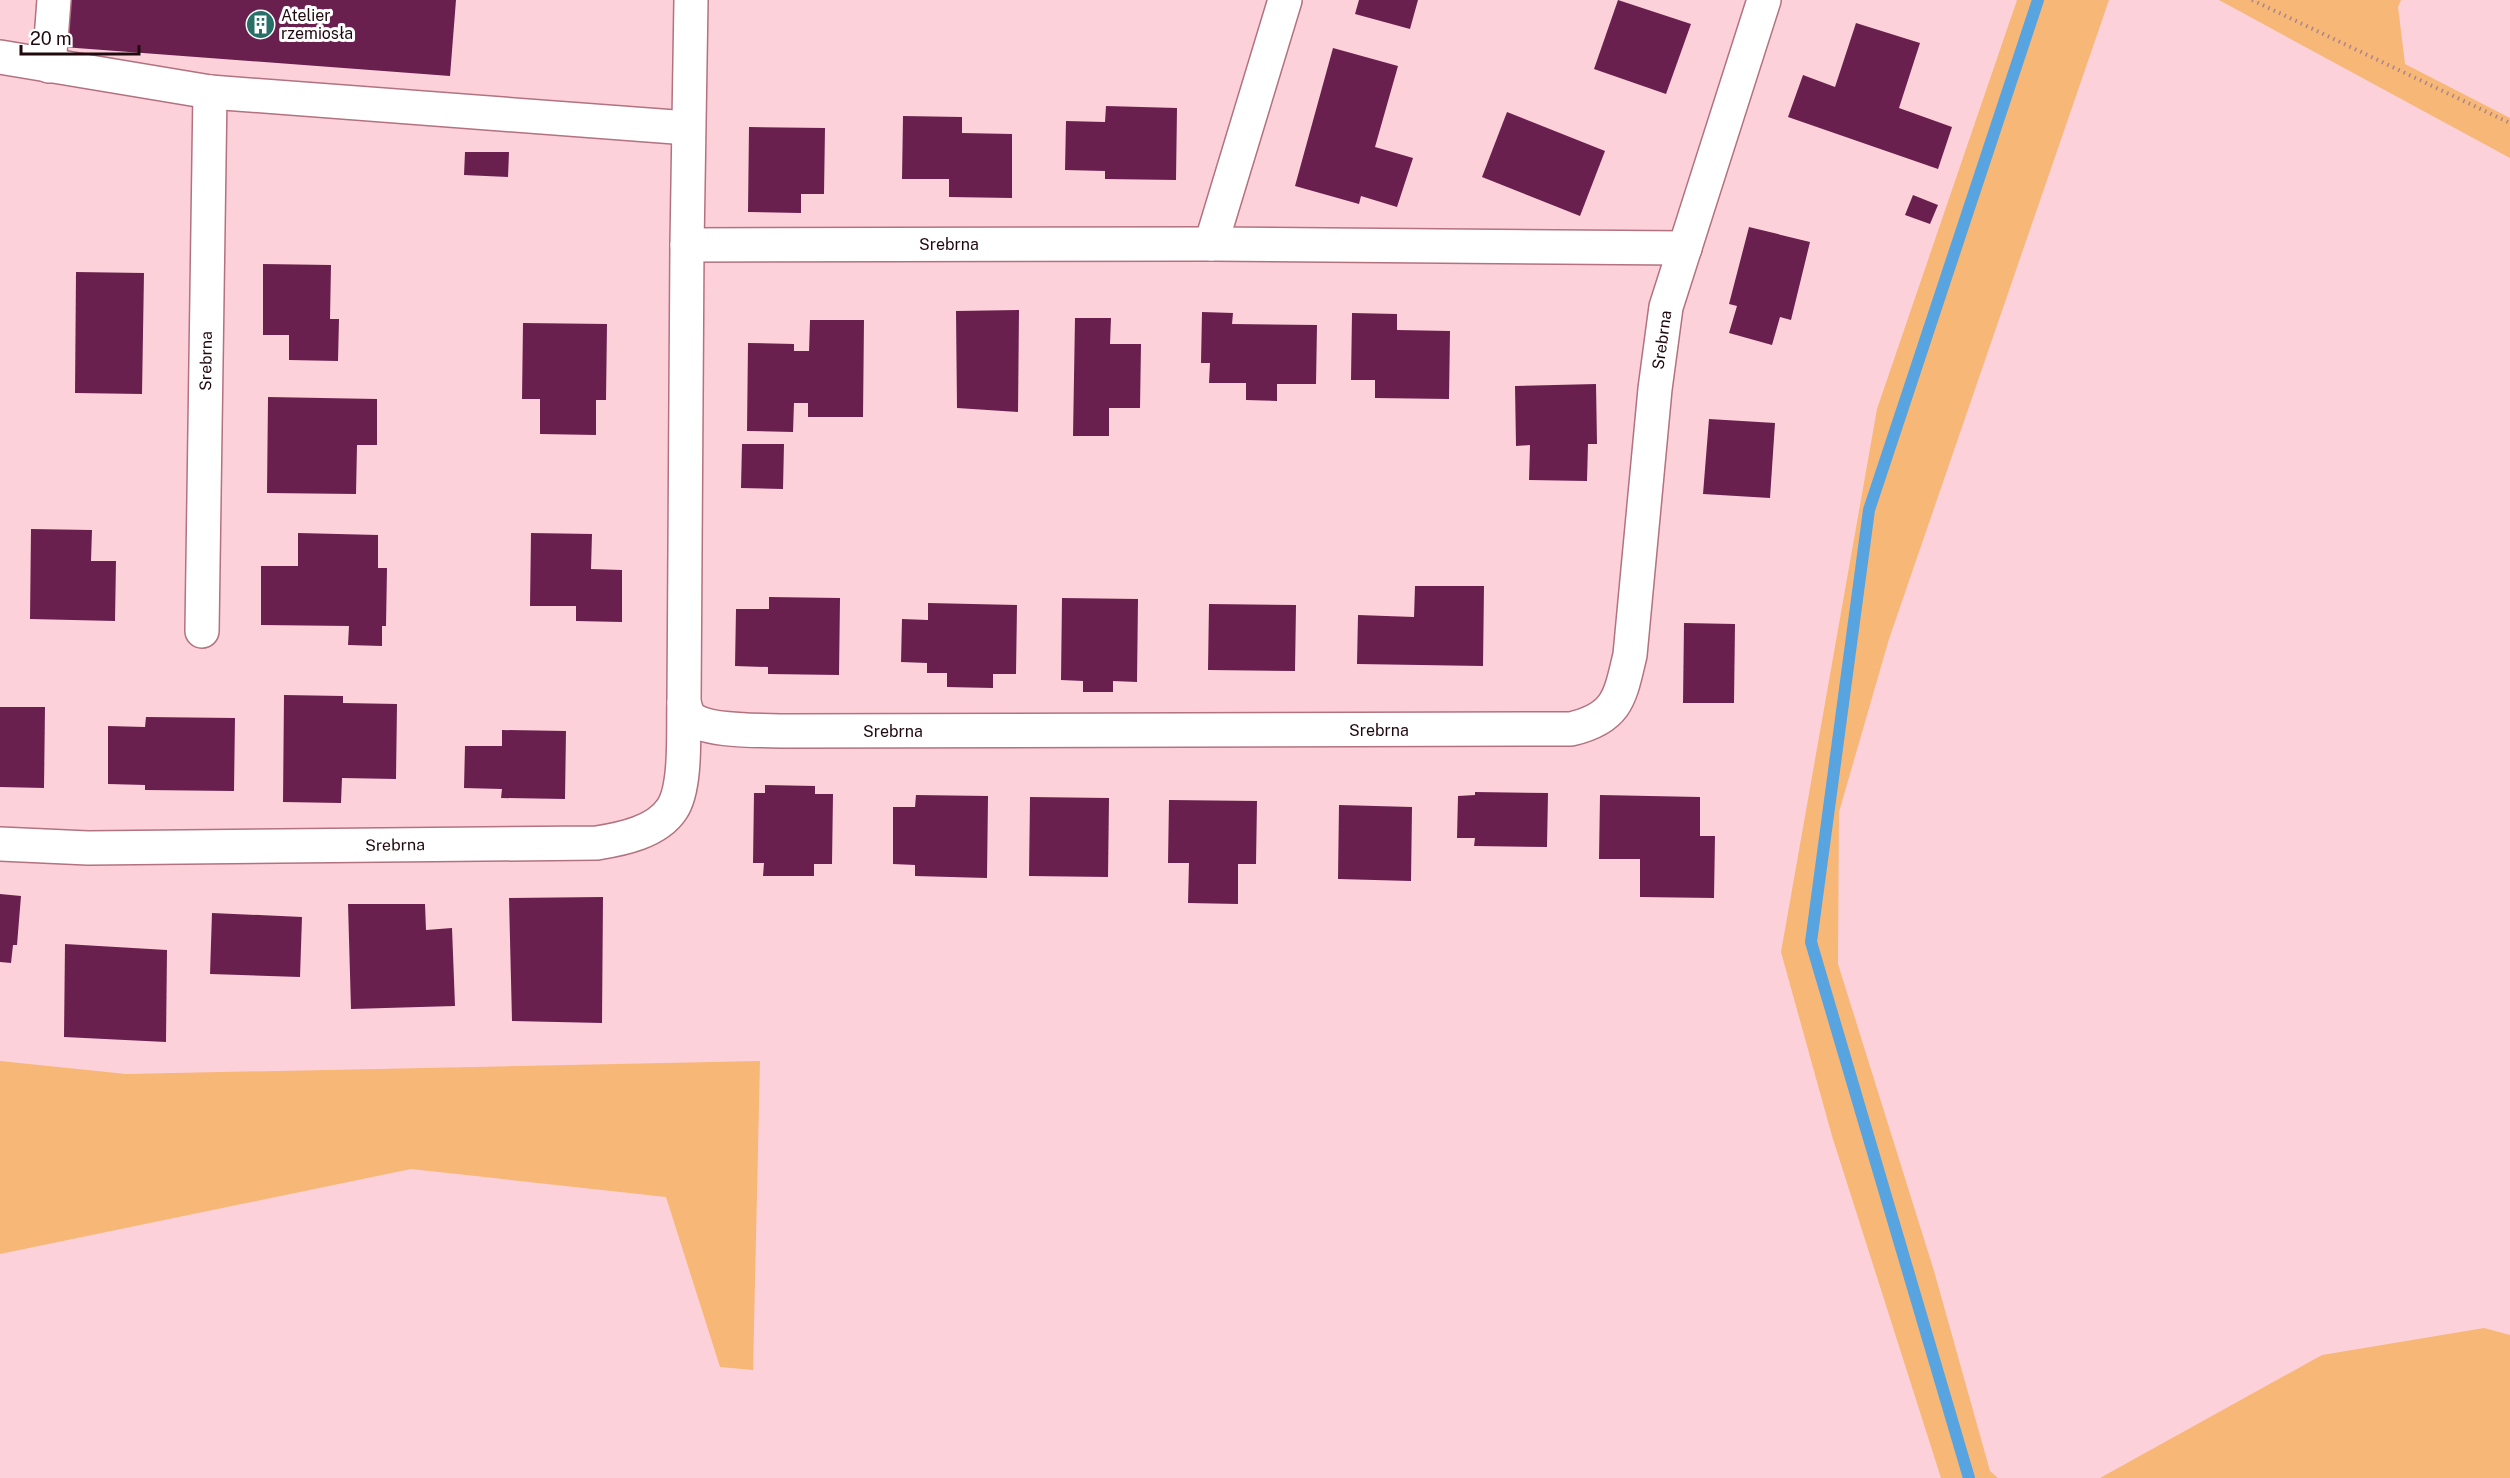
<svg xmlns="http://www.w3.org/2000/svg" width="2510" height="1478" font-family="'Public Sans',sans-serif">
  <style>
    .green { fill: #f7b777 }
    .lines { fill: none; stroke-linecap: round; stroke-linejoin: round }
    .stream { stroke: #57a4e1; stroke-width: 12 }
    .building { fill: #6a204f }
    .minor-casing { stroke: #b27280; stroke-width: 36 }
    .path { stroke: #a8848c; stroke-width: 4; stroke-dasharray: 1.5 4.5; stroke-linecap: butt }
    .minor { stroke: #fff; stroke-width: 33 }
    .labels { text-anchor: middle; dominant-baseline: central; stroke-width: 6; stroke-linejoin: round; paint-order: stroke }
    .poi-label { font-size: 16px; fill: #20090f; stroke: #fff; text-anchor: start }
    .street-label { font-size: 16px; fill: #20090f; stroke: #fff }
  </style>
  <rect width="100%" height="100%" fill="#fdd1da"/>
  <g class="green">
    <polygon points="2017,0 2109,0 1889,639 1839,812 1838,964 1934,1271 1990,1471 1998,1478 1941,1478 1832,1136 1781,952 1877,409"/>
    <polygon points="2219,0 2401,0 2398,7 2405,64 2510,118 2510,158"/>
    <polygon points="0,1061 126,1074 760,1061 753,1370 720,1367 666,1197 411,1169 0,1254"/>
    <polygon points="2484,1328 2510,1335 2510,1478 2100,1478 2322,1355"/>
  </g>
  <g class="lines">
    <polyline class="stream" points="1969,1478 1811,942 1869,510 2038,0"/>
  </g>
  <g class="building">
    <polygon points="67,0 456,0 450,76 63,47"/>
    <polygon points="1359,0 1418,0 1410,29 1355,14"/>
    <polygon points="1618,0 1691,24 1666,94 1594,69"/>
    <polygon points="1856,23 1920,43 1899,108 1952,127 1938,169 1788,117 1803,75 1835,87"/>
    <polygon points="1333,48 1398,66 1375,147 1413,158 1397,207 1361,196 1359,204 1295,186"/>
    <polygon points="1106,106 1177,108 1176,180 1105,179 1105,171 1065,170 1066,121 1105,122"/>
    <polygon points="1507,112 1605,151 1580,216 1482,177"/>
    <polygon points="903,116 962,117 962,133 1012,134 1012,198 949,197 949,179 902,179"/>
    <polygon points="749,127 825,128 824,194 801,194 801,213 748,212"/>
    <polygon points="465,152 509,152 508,177 464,175"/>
    <polygon points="1913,195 1938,205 1930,224 1905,215"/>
    <polygon points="1749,227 1810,242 1791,320 1780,317 1772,345 1729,333 1737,306 1729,304"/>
    <polygon points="263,264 331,265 330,319 339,319 338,361 289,360 289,335 263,335"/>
    <polygon points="76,272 144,273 142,394 75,393"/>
    <polygon points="1019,310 1018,412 957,408 956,311"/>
    <polygon points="1202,312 1233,313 1232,324 1317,325 1316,384 1277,384 1277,401 1246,400 1246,383 1209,383 1210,363 1201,363"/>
    <polygon points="1352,313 1397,314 1397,330 1450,331 1449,399 1375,398 1375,380 1351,380"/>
    <polygon points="1075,318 1111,318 1110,344 1141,344 1140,408 1109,408 1109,436 1073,436"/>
    <polygon points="810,320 864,320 863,417 808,417 808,403 794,403 793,432 747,431 748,343 794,344 794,351 809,351"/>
    <polygon points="523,323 607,324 606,400 596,400 596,435 540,434 540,399 522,399"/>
    <polygon points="1596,384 1597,444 1588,444 1587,481 1529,480 1530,445 1516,446 1515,386"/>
    <polygon points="268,397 377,399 377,445 357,445 356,494 267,493"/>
    <polygon points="1709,419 1775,423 1770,498 1703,494"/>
    <polygon points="742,444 784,444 783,489 741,488"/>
    <polygon points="31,529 92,530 91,561 116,561 115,621 30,619"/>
    <polygon points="298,533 378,535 378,568 387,568 386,626 382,626 382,646 348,645 349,626 261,625 261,566 298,566"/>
    <polygon points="531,533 592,534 591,569 622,570 622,622 576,621 576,606 530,606"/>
    <polygon points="1415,586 1484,586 1483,666 1357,664 1358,615 1414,617"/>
    <polygon points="769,597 840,598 839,675 768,674 768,667 735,666 736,609 769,609"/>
    <polygon points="1062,598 1138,599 1137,682 1113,681 1113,692 1083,692 1083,681 1061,680"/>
    <polygon points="928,603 1017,605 1016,674 993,674 993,688 947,687 947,673 927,673 927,663 901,662 902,619 928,620"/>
    <polygon points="1209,604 1296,605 1295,671 1208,670"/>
    <polygon points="1684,623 1735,624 1734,703 1683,703"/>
    <polygon points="284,695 343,696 343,703 397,704 396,779 342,778 341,803 283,802"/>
    <polygon points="0,707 45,707 44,788 0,787"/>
    <polygon points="146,717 235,718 234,791 145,790 145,785 108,784 108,726 145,727"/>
    <polygon points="502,730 566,731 565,799 501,798 502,789 464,788 465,746 502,746"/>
    <polygon points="765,785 815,786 815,794 833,794 832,864 814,864 814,876 763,876 764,863 753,863 754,793 765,793"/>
    <polygon points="1475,792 1548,793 1547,847 1474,846 1475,838 1457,838 1458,796 1475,795"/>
    <polygon points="916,795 988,796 987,878 915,876 915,865 893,864 893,807 915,807"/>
    <polygon points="1600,795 1700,797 1700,836 1715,836 1714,898 1640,897 1640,859 1599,859"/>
    <polygon points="1030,797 1109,798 1108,877 1029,876"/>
    <polygon points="1169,800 1257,801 1256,864 1238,864 1238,904 1188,903 1189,863 1168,863"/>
    <polygon points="1339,805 1412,807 1411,881 1338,879"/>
    <polygon points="0,894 21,896 17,945 13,945 11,963 0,962"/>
    <polygon points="603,897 602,1023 512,1021 509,898"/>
    <polygon points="348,904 425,904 426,930 452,928 455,1006 351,1009"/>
    <polygon points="212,913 302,917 300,977 210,974"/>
    <polygon points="65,944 167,950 166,1042 64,1037"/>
  </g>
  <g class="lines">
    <defs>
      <g id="minor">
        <path d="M 691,0 L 687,245 L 684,702 C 685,706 687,713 689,716 C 704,733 764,730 786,731 L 1571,729 C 1618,718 1620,697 1630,655 L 1655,389 L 1666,307 L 1764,0"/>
        <polyline points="0,57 210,92 688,128"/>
        <polyline points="49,66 54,0"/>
        <polyline points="1211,244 1285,0"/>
        <polyline points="687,245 1211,244 1685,248"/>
        <polyline points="202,631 210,92"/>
        <path d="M 0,844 L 88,848 L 597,843 C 622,839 657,832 672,809 C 687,787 683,729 684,702"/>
      </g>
    </defs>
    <use href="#minor" class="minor-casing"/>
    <polyline class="path" points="2252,0 2510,123"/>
    <use href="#minor" class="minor"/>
  </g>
  <defs>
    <symbol id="building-disc" viewBox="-11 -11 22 22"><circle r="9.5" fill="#276f67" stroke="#fff"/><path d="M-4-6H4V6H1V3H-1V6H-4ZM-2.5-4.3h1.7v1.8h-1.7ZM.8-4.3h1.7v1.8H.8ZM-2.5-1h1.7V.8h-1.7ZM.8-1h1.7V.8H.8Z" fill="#fff"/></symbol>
  </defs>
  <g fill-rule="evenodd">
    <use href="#building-disc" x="244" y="8" width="33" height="33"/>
  </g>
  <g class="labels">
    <g class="poi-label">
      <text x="281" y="15">Atelier<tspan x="281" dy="18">rzemiosła</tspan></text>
    </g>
    <g class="street-label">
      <text x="949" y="244">Srebrna</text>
      <text transform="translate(1662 340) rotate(-82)">Srebrna</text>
      <text transform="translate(206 361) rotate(-89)">Srebrna</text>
      <text x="1379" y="730">Srebrna</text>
      <text x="893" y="731">Srebrna</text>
      <text transform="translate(395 845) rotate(-1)">Srebrna</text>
    </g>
  </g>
  <path d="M21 45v9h118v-9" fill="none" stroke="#20090f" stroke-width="3"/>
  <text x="30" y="45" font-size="18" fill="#20090f" stroke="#ffffff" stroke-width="4.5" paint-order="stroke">20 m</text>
</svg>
